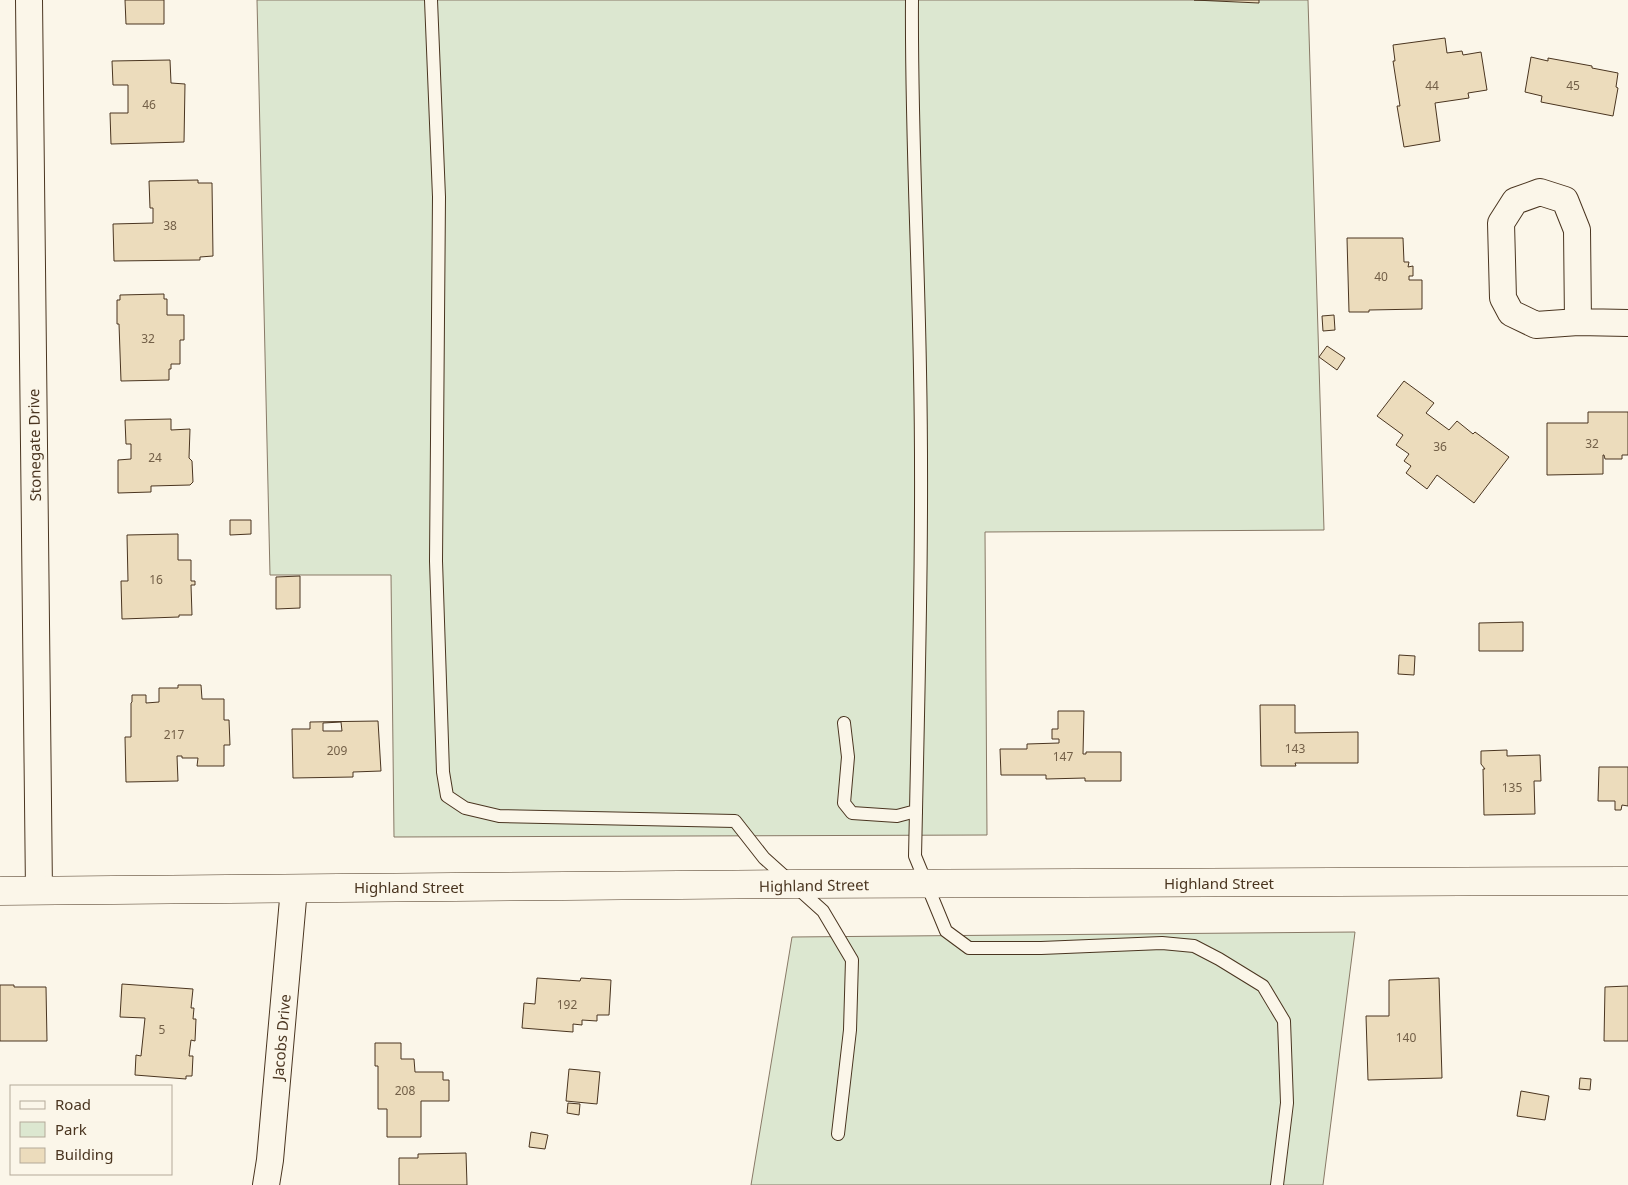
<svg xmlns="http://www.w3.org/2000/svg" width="1628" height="1185" font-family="'Noto Sans',sans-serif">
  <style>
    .green { fill: #dce7d0; stroke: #887966 }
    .building { fill: #ecdcbc; stroke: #4a3520; fill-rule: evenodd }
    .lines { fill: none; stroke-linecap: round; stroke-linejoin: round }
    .service-casing { stroke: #4a3520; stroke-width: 14 }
    .minor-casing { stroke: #4a3520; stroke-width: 28 }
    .tertiary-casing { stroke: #4a3520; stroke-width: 29 }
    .service { stroke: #fbf6e9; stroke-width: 12 }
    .minor { stroke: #fbf6e9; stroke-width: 26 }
    .tertiary { stroke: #fbf6e9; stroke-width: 28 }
    .labels { text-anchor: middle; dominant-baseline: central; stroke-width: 4; stroke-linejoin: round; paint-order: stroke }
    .number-label { font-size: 12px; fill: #725f47 }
    .street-label { font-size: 15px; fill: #4a3520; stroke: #fbf6e9 }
  </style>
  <rect width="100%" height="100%" fill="#fbf6e9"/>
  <g class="green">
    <polygon points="257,0 1308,0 1324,530 985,532 987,835 394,837 391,575 270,575"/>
    <polygon points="1355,932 1323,1185 751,1185 792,937"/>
  </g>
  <g class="building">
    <polygon points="125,0 164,0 164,24 126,24"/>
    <polygon points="1194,0 1259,0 1259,3"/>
    <polygon points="1445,38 1447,53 1462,51 1463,55 1481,52 1487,90 1468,93 1469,98 1435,103 1440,141 1404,147 1397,106 1400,106 1393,61 1395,61 1393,45"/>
    <polygon points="1531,57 1548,61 1548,58 1592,66 1592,68 1618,73 1616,87 1618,88 1613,116 1541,102 1542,96 1525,92"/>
    <polygon points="170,60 171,83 185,84 184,142 111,144 110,113 128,113 128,85 113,85 112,61"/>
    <polygon points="198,180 198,183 212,183 213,256 200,257 200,260 114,261 113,224 153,223 153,208 150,208 149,181"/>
    <polygon points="1347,238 1403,238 1404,262 1409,262 1408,267 1413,266 1413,276 1409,276 1409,280 1422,280 1422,309 1369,310 1369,312 1349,312"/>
    <polygon points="164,294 164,299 167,299 167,315 184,315 184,340 180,340 180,364 171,364 171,369 169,369 169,380 121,381 119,324 117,324 117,300 120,300 120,295"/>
    <polygon points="1334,315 1335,330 1323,331 1322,316"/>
    <polygon points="1327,346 1345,358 1337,370 1319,357"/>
    <polygon points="1404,381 1434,403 1426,413 1449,430 1457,421 1473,434 1475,432 1509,457 1474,503 1437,475 1427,489 1406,473 1411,466 1404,461 1409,454 1396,445 1403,435 1377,416"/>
    <polygon points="1588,412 1628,412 1628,455 1622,455 1622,459 1605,459 1604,455 1603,455 1603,474 1547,475 1547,423 1588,423"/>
    <polygon points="171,419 171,430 190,429 189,458 192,461 193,482 190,485 151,486 151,492 118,493 118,460 131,459 131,444 126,444 125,420"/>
    <polygon points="230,520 251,520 251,534 230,535"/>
    <polygon points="178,534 178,560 191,560 191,581 195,581 195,585 191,585 192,615 179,615 179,617 122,619 121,581 128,581 127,535"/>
    <polygon points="300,576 300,608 276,609 276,577"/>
    <polygon points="1523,622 1523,651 1479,651 1479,623"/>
    <polygon points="1399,655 1415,656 1414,675 1398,674"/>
    <polygon points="178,685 201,685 202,699 224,699 224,720 229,720 230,745 224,745 224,766 197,766 198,758 182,758 182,756 177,756 178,781 126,782 125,737 131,737 131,703 132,702 132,695 146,695 146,703 159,702 159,688 178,688"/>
    <polygon points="1260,705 1295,705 1295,733 1358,732 1358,763 1295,763 1296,766 1261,766"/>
    <polygon points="1058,711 1084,711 1083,754 1086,754 1086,752 1121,752 1121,781 1085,781 1085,778 1046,779 1046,775 1001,775 1000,749 1027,749 1027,744 1059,743 1059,739 1052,739 1052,729 1058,729"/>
    <path d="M 378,721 L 381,771 L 353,772 L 353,777 L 293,778 L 292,729 L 310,729 L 310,722 ZM 341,722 L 342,731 L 323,731 L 323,723 Z"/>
    <polygon points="1507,750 1507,756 1540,755 1541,781 1534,781 1535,814 1484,815 1483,769 1485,769 1481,764 1481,751"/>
    <polygon points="1599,767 1628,767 1628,806 1622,805 1621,810 1615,810 1615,801 1598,801"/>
    <polygon points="537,978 580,981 581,978 611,980 609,1015 597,1015 597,1021 582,1020 582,1025 573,1024 573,1032 522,1028 524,1003 535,1004"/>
    <polygon points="1439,978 1442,1078 1368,1080 1366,1016 1389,1016 1389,980"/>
    <polygon points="122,984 193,989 191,1008 194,1008 193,1019 196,1019 195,1041 191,1040 189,1056 193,1056 192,1076 186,1076 186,1079 135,1075 136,1055 141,1056 145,1018 120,1017"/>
    <polygon points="0,985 14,985 14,987 46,987 47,1041 0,1041"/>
    <polygon points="1628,986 1628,1041 1604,1041 1605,987"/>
    <polygon points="375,1043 401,1043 401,1059 414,1059 415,1072 443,1072 443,1080 449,1080 449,1101 421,1101 421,1137 387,1137 387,1109 378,1109 378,1066 375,1066"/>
    <polygon points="569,1069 600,1072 597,1104 566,1101"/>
    <polygon points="1580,1078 1591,1079 1590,1090 1579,1089"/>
    <polygon points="1521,1091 1549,1096 1545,1120 1517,1116"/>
    <polygon points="568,1103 580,1104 579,1115 567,1113"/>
    <polygon points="531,1132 548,1135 545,1149 529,1147"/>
    <polygon points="466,1153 467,1185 399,1185 399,1158 418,1158 418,1154"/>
  </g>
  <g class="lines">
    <defs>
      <g id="service">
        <polyline points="431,0 439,197 436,561 443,772 447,796 465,808 499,816 735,821 764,858 823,911 852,960 850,1030 838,1134"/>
        <path d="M 844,723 L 848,757 L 844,803 L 852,813 L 897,816 L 916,811 C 919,665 923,518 920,371 C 918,247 911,124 912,0"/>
        <polyline points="916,811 915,856 946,931 969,948 1041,948 1162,943 1194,946 1219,959 1263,986 1284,1021 1287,1103 1277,1185"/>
      </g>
      <g id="minor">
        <polyline points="29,0 39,891"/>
        <polyline points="1578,322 1577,230 1565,200 1540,192 1515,201 1501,223 1503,298 1511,313 1536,325 1578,322 1628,323"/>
        <polyline points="266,1185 270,1160 294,888"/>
      </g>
      <polyline id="tertiary" points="0,891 793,884 1628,881"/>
    </defs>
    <use href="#service" class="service-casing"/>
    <use href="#minor" class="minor-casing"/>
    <use href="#tertiary" class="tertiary-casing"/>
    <use href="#service" class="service"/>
    <use href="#minor" class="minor"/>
    <use href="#tertiary" class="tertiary"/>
  </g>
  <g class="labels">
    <g class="number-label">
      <text x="1432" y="85">44</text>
      <text x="1573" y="85">45</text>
      <text x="149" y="104">46</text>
      <text x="170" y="225">38</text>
      <text x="1381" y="276">40</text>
      <text x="148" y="338">32</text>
      <text x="1592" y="443">32</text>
      <text x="1440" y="446">36</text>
      <text x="155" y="457">24</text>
      <text x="156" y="579">16</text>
      <text x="174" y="734">217</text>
      <text x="1295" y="748">143</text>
      <text x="337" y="750">209</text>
      <text x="1063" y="756">147</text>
      <text x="1512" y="787">135</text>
      <text x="567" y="1004">192</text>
      <text x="162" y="1029">5</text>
      <text x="1406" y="1037">140</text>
      <text x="405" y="1090">208</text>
    </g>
    <g class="street-label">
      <text transform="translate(34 445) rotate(-91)">Stonegate Drive</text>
      <text x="1219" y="883">Highland Street</text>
      <text transform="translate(814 885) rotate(-1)">Highland Street</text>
      <text x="409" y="887">Highland Street</text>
      <text transform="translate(281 1037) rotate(-85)">Jacobs Drive</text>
    </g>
  </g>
  <rect x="10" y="1085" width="162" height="90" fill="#fbf6e9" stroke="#b4a999"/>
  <rect x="20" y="1101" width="25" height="8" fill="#fbf6e9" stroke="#b4a999"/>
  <text x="55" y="1110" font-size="15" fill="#4a3520">Road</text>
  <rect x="20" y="1122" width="25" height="15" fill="#dce7d0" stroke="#b4a999"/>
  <text x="55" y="1135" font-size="15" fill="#4a3520">Park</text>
  <rect x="20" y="1148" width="25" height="15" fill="#ecdcbc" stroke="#b4a999"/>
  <text x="55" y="1160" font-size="15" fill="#4a3520">Building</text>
</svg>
